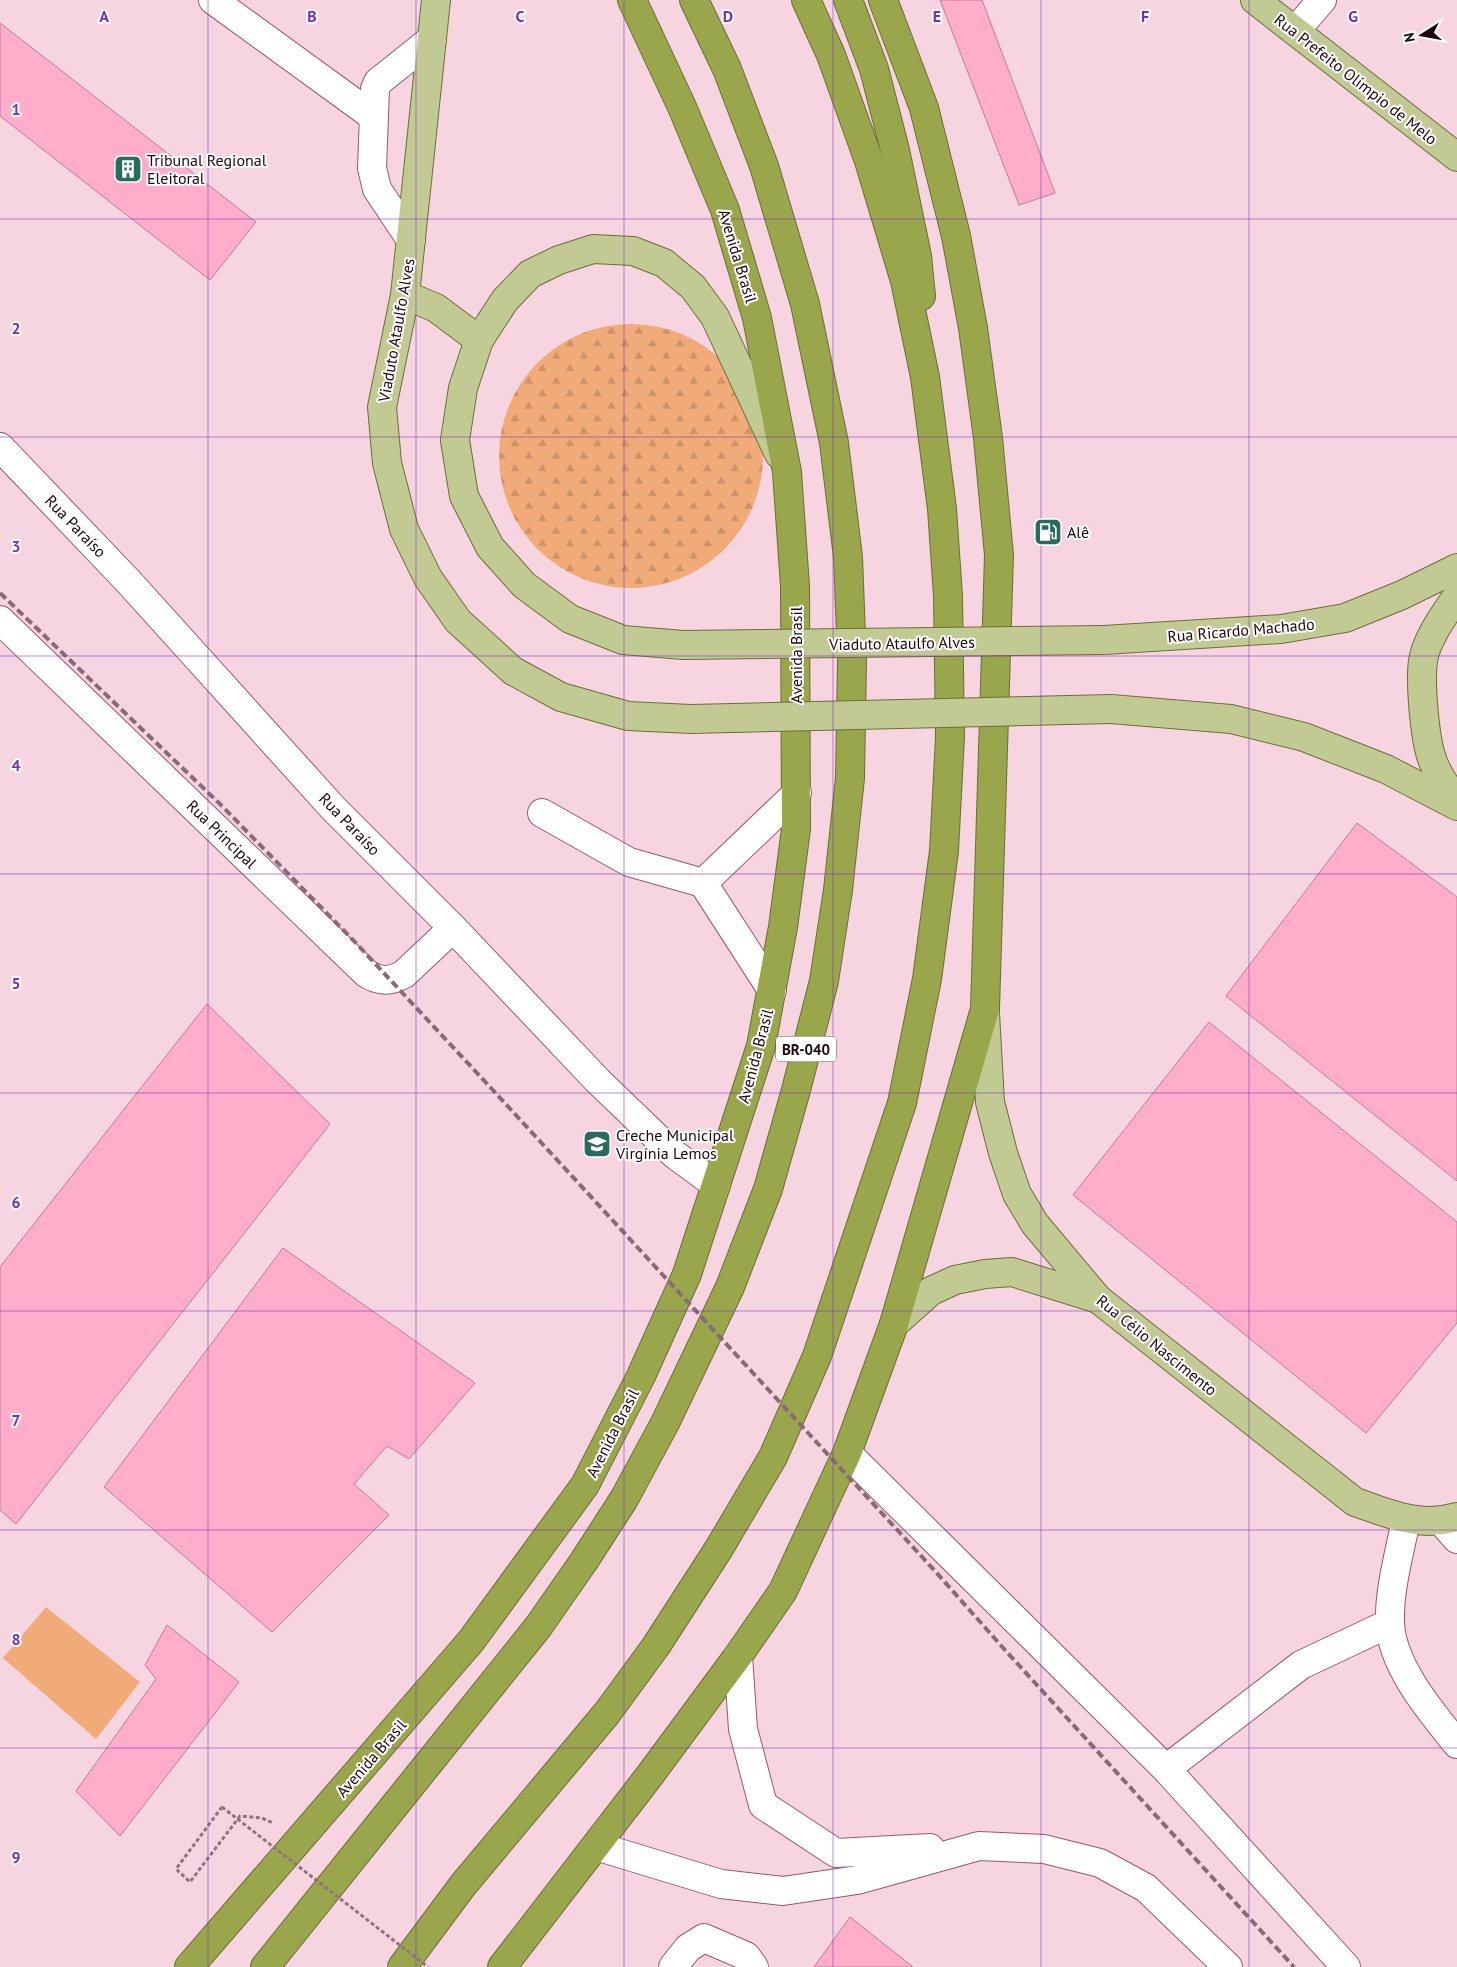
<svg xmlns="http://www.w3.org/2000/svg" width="1457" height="1967" font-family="'PT Sans',sans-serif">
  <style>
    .forest { fill: url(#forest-firs) }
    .pitch { fill: #f1ab79 }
    .building { fill: #feadca; stroke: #c67a97 }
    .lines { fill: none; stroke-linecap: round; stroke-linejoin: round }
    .minor-casing { stroke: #9d5470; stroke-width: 30 }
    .major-casing { stroke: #6e6d37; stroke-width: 30 }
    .highway-casing { stroke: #6e6d37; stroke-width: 30 }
    .path { stroke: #92747f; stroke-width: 3; stroke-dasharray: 4 2.5; stroke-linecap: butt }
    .minor { stroke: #fff; stroke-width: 28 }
    .major { stroke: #c2ca94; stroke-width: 28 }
    .highway { stroke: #99a64c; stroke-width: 28 }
    .rail { stroke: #896b76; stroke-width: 4; stroke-dasharray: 8 4; stroke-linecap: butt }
    .major-bridge-casing { stroke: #6e6d37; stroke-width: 30; stroke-linecap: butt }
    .path-bridge { stroke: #92747f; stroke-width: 3; stroke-dasharray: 4 2.5; stroke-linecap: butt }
    .major-bridge { stroke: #c2ca94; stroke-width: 28 }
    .grid { fill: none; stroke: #7b2cbf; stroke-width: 1; stroke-opacity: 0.55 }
    .labels { text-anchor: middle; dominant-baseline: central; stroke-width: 4; stroke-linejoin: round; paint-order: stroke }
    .shield { fill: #fff; stroke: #624f57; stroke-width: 1 }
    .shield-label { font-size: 15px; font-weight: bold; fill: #1e040f }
    .street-label { font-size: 16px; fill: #1e040f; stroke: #fff }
    .poi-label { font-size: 16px; fill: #1e040f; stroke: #fff; text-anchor: start }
    .grid-label { font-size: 16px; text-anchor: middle; font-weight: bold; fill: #7b2cbf; stroke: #fff; stroke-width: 4; stroke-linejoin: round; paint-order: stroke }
  </style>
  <defs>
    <pattern id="forest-firs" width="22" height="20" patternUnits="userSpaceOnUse" patternTransform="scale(1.25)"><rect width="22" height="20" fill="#f1ab79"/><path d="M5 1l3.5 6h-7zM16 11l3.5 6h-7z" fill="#ce9267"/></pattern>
  </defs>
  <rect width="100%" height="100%" fill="#f7d5e0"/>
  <circle class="forest" cx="631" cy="456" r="132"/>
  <polygon class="pitch" points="46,1607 140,1682 96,1739 3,1658"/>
  <g class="building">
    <polygon points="940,0 982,0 1055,193 1019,205"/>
    <polygon points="0,23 256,222 210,280 0,116"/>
    <polygon points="1357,823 1457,897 1457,1181 1226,996"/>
    <polygon points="207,1004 330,1124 16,1524 0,1510 0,1267"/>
    <polygon points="1209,1022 1457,1222 1457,1323 1366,1433 1073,1195"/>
    <polygon points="283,1248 475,1383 409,1459 387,1446 354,1484 389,1515 272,1632 104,1487"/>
    <polygon points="167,1625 239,1682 120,1836 76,1791 156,1679 145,1665"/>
    <polygon points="850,1917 913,1967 814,1967"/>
  </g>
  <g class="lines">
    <defs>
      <g id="minor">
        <polyline points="213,0 374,117"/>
        <polyline points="1295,31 1322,0"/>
        <polyline points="411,240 377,189 372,168 375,89 378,82 432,39"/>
        <polyline points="0,447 128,581 333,808 453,928 598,1081 674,1154 716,1185"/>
        <path d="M 0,620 L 366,973 C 379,982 390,982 404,974 L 453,928"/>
        <polyline points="542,813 629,862 703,883"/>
        <polyline points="772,990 703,883 797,793"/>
        <polyline points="847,1453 1166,1769 1346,1967"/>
        <path d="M 1406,1519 C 1400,1552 1389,1588 1390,1622 C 1391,1665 1431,1712 1457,1744"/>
        <polyline points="1442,1522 1457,1539"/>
        <polyline points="738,1656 743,1729 763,1805 836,1853 930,1848"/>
        <polyline points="1166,1769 1301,1665 1390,1623"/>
        <polyline points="596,1846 721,1884 783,1891 857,1880 979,1846 1044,1849 1100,1863 1146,1888 1228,1967"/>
        <polyline points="673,1967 688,1948 704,1938 746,1956 754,1967"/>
      </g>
      <g id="major">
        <polyline points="436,0 405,295 382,407 387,463 404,529 428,578 458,621 513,671 561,697 628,716 691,719"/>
        <polyline points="1255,0 1457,157"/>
        <polyline points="405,295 436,308 479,340"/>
        <path d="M 1457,596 C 1445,614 1426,639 1423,661 C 1421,675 1422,690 1423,703 C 1426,742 1429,770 1457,799"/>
        <polyline points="1104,640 1281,629 1345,618 1402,595 1457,568"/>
        <polyline points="683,645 623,640 570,619 524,585 490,547 464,496 455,440 463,388 479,340 505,300 530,274 559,260 593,249 633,251 664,263 693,287 715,317 779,454"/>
        <polyline points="1111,709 1231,719 1304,737 1386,769 1457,806"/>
        <path d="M 985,1013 L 990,1102 L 1003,1153 L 1017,1194 L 1035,1224 L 1098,1299 L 1355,1502 C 1390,1514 1420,1528 1457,1517"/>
        <polyline points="894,1324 931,1291 955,1280 985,1274 1012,1272 1098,1299"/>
      </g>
      <g id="highway">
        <polyline points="848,0 874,69 895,150 917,256 921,296"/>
        <polyline points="189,1967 471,1641 585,1485 641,1376 687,1274 761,1046 783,927 796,829 795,586 787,472 757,318 725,210 682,107 632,0"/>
        <polyline points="265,1967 538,1627 584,1561 624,1499 665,1423 730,1287 768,1189 796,1090 824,981 838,890 850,778 852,661 848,557 834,443 805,304 764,166 727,69 694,0"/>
        <polyline points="402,1967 463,1885 607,1713 656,1646 718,1550 773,1457 817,1356 902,1103 927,979 944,851 950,737 948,596 942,509 925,377 905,281 869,161 831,55 806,0"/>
        <polyline points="502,1967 650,1775 738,1656 783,1591 847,1453 894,1324 985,1009 999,555 988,438 973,328 956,236 924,108 883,0"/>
      </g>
    </defs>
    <use href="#minor" class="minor-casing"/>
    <use href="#major" class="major-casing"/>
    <use href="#highway" class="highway-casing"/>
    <polyline class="path" points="222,1807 176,1869 190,1882 240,1816 262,1818 273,1823"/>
    <use href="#minor" class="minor"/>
    <use href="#major" class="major"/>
    <use href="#highway" class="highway"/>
    <polyline class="rail" points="0,593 220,804 354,941 491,1088 935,1571 1005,1650 1294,1967"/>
    <defs>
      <g id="major-bridge">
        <polyline points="683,645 1104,640"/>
        <polyline points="691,719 1111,709"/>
      </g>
    </defs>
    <use href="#major-bridge" class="major-bridge-casing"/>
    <polyline class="path-bridge" points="222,1807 428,1967"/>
    <use href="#major-bridge" class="major-bridge"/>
  </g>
  <path class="grid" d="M 208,0 L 208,1967M 416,0 L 416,1967M 624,0 L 624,1967M 833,0 L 833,1967M 1041,0 L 1041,1967M 1249,0 L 1249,1967M 0,219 L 1457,219M 0,437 L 1457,437M 0,656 L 1457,656M 0,874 L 1457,874M 0,1093 L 1457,1093M 0,1311 L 1457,1311M 0,1530 L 1457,1530M 0,1748 L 1457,1748"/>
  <defs>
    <symbol id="building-square" viewBox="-11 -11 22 22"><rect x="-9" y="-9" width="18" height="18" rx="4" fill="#296c5e" stroke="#fff"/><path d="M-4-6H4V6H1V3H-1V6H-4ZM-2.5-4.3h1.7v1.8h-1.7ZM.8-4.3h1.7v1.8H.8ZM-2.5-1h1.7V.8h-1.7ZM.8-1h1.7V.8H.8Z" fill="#fff"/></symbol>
    <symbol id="fuel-square" viewBox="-11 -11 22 22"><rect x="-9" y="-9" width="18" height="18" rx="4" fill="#296c5e" stroke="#fff"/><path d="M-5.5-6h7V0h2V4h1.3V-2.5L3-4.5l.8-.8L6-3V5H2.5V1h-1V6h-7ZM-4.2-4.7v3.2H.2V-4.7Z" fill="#fff"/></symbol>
    <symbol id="school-square" viewBox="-11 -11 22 22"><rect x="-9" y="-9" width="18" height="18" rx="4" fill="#296c5e" stroke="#fff"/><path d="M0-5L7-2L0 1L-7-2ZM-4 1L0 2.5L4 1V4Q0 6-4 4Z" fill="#fff"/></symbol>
  </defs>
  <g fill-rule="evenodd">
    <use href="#building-square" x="112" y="153" width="32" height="32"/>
    <use href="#fuel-square" x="1032" y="516" width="32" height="32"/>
    <use href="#school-square" x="581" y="1128" width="32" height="32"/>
  </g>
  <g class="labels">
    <rect class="shield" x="776" y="1036.5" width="60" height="25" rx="4"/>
    <g class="shield-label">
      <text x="806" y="1049">BR-040</text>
    </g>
    <g class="street-label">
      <text transform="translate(1356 79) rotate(38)">Rua Prefeito Olímpio de Melo</text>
      <text transform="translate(738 256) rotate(73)">Avenida Brasil</text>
      <text transform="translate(396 330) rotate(-80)">Viaduto Ataulfo Alves</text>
      <text transform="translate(76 526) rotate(46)">Rua Paraíso</text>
      <text transform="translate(1241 630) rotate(-5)">Rua Ricardo Machado</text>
      <text transform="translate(902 643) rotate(-1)">Viaduto Ataulfo Alves</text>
      <text transform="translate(796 655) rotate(-90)">Avenida Brasil</text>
      <text transform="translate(350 824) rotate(46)">Rua Paraíso</text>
      <text transform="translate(222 834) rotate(44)">Rua Principal</text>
      <text transform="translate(755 1056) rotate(-75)">Avenida Brasil</text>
      <text transform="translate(1157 1345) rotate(39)">Rua Célio Nascimento</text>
      <text transform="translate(612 1433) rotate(-63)">Avenida Brasil</text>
      <text transform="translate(371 1758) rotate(-49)">Avenida Brasil</text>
    </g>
    <g class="poi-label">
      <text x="147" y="160">Tribunal Regional<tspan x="147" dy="18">Eleitoral</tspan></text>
      <text x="1067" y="532">Alê</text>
      <text x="616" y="1135">Creche Municipal<tspan x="616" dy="18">Virgínia Lemos</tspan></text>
    </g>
  </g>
  <g class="grid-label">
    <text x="104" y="22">A</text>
    <text x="312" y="22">B</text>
    <text x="520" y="22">C</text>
    <text x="728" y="22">D</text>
    <text x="937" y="22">E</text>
    <text x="1145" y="22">F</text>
    <text x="1353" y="22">G</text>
    <text x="16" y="115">1</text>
    <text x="16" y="334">2</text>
    <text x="16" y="552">3</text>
    <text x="16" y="771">4</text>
    <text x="16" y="989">5</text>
    <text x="16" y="1208">6</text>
    <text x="16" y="1426">7</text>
    <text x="16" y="1645">8</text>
    <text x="16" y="1863">9</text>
  </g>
  <g transform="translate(1422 35) rotate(259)" stroke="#ffffff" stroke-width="4" paint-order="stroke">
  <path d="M0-4L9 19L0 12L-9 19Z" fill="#1e040f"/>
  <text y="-8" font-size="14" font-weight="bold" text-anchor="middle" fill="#1e040f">N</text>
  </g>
</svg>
